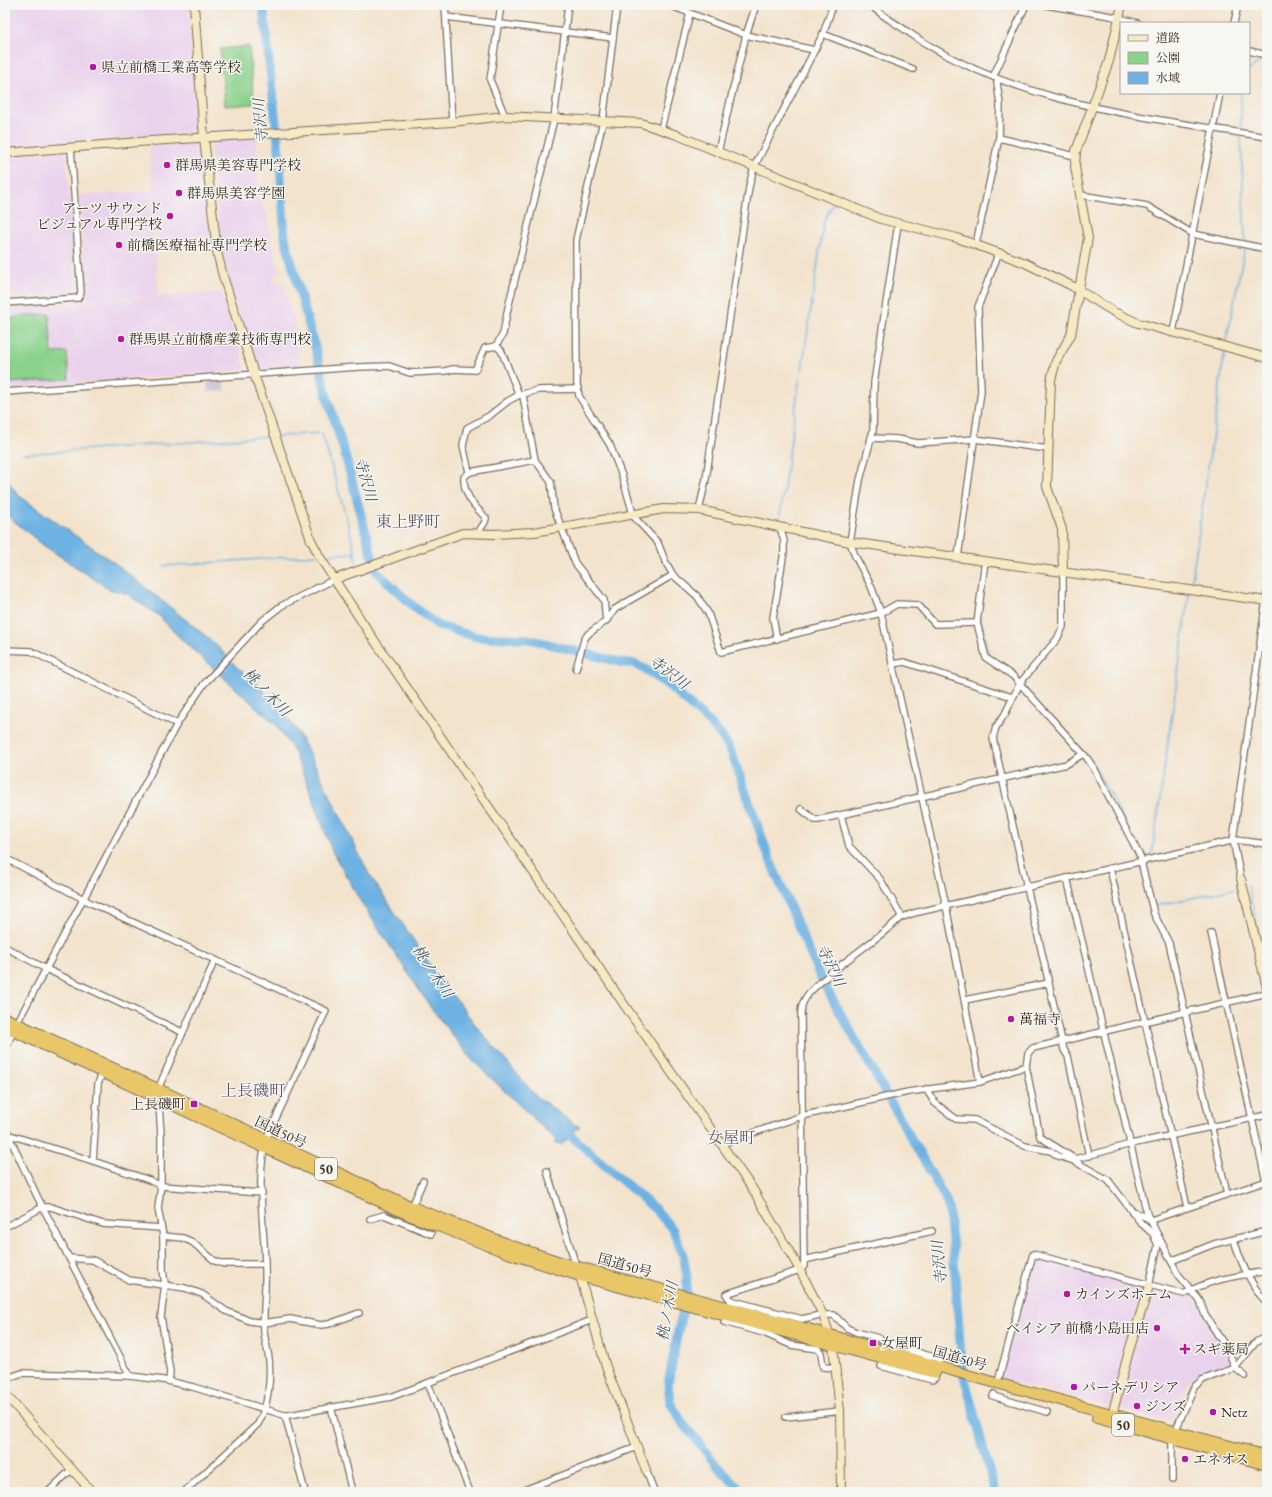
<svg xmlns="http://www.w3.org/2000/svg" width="1272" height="1497" font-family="'EB Garamond','Noto Serif JP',serif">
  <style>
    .built { fill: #ead1ec }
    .industrial { fill: #cabfd6 }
    .green { fill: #8ad18b; stroke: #627e54 }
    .water { fill: #6db2e3; stroke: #546e80 }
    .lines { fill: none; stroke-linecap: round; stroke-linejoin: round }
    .stream { stroke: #6db2e3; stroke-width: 1.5 }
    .river { stroke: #6db2e3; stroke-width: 9 }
    .street-casing { stroke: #7b6b5b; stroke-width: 8 }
    .secondary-casing { stroke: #7b6b5b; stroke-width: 10 }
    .highway-casing { stroke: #7b6b5b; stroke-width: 12 }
    .street { stroke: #fff; stroke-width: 5.5 }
    .secondary { stroke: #f6e9c3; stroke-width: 8 }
    .highway { stroke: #e9c769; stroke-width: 10 }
    .poi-dot { fill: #b5179e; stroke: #f6f6f2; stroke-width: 1.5 }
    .labels { text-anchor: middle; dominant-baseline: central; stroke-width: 3; stroke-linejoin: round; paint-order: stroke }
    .shield { fill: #f6f6f2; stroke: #73675e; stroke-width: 1 }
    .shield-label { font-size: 13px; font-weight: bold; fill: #3b2a1e }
    .poi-label { font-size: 14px; fill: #3b2a1e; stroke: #f6f6f2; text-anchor: start }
    .street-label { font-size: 14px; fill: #3b2a1e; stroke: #f6f6f2 }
    .water-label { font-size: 15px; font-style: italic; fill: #4c5a63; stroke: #f6f6f2 }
    .quarter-label { font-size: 16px; fill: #675869; stroke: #f6f6f2 }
  </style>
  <rect width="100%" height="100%" fill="#f6f6f2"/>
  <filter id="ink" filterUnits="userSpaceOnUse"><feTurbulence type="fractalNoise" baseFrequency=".025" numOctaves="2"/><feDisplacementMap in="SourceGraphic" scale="8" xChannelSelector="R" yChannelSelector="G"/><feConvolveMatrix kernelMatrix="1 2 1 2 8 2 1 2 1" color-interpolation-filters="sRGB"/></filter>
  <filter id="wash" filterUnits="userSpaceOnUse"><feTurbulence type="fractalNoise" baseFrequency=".012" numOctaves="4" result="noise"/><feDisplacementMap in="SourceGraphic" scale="16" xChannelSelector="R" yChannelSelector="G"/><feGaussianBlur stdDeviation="0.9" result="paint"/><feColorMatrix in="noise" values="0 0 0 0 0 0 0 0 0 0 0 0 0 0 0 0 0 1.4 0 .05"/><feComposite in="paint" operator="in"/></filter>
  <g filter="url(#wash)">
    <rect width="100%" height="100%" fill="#f3e3cc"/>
    <g class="built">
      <polygon points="5,5 190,5 196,128 192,132 184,133 5,148"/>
      <polygon points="257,137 258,179 279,272 273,274 275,284 283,282 293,318 301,368 258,372 231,293 220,240 211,149 216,140"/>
      <polygon points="193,143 199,150 210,237 157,240 149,146"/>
      <polygon points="64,150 66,153 76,290 73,293 5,298 5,155"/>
      <polygon points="151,191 158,295 87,301 79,195"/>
      <polygon points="222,292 246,370 9,388 6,386 5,308"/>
      <polygon points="1035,1256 1184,1297 1190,1294 1197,1300 1226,1350 1232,1365 1231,1367 1193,1377 1188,1383 1174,1417 1170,1420 1159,1419 1000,1379"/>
    </g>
    <polygon class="industrial" points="223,380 225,391 207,392 207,382"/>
    <g class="green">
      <polygon points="249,46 254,104 225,106 220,49"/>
      <polygon points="49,314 52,353 67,352 69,379 11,383 10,361 5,355 5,320 20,316"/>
    </g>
    <polygon class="water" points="5,476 18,495 120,567 212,641 238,668 249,676 284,712 299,734 312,759 369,874 435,972 481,1032 535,1095 575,1125 580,1126 562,1145 559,1143 555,1144 555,1139 472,1060 431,1008 359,899 332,851 311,793 293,750 277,726 182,640 159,616 127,594 109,589 43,545 9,517 5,513"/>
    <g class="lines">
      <g class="stream">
        <polyline points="1249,70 1264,58"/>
        <polyline points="1241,130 1241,93"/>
        <polyline points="1241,137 1245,243"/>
        <polyline points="1226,342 1245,247"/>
        <polyline points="802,370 824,220 834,203"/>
        <polyline points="279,436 322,433 350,531 357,564"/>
        <polyline points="24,454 273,436"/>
        <polyline points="779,523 800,376"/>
        <polyline points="321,555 355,553"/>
        <polyline points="164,566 316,555"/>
        <polyline points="1191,586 1225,350"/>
        <polyline points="983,596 987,565"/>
        <polyline points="980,618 988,655 1020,679"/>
        <polyline points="1091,760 1144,857 1152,855 1189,595"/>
        <polyline points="1145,865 1150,887"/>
        <polyline points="1248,886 1267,971"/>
        <polyline points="1154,906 1239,888"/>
      </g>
      <g class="river">
        <polyline points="263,5 279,151 285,238 316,351 327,397 344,451 376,571 413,606 439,626 477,637 529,639 623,663 632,663 645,669 669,686 709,722 719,733 730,749 770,860 820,977 945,1198 948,1207 953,1248 962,1368 995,1492"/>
        <polyline points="562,1128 657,1211 673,1230 683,1255 687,1276 686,1299 679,1326 668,1384 670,1402 682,1422 717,1466 743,1492"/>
      </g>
    </g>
  </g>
  <g filter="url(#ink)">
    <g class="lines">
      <defs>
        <g id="street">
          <polyline points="445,5 452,122"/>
          <polyline points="501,5 490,80 505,116"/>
          <polyline points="568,5 554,119 508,308 503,334 497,344 497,347 501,350 519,395 523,396 535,460 551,482 554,508 575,563 604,600 606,621"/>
          <polyline points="617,5 603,121 576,240 577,384 579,396 584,404 610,445 622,476 634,517 658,543 665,561 673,575 697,596 708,613 721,652 881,613 897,604 918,605 935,624 977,623"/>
          <polyline points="669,5 746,35 814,50"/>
          <path d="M 871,5 C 881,16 896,23 908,32 C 1012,104 1145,117 1267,137"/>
          <polyline points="1046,5 1111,16 1138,23"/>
          <polyline points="446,17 613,38"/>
          <polyline points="1234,23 1238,5"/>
          <polyline points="823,34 913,69"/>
          <polyline points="1249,51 1267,55"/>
          <polyline points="993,77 1026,5"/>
          <polyline points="661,129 690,13"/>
          <polyline points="999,138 1075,156"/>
          <polyline points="718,152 746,35 756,5"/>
          <polyline points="1081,195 1147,206 1193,234 1267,249"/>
          <polyline points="898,224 874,383 873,431 860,480 850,542 855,556 871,586 881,613 946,906 980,1082"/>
          <polyline points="976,244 999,138 1000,104 997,83 998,80"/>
          <polyline points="5,303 78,298 81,293 71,148"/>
          <polyline points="1173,332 1220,93"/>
          <polyline points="5,392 358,367 389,366 410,373 445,371 453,369 475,370 485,348 497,346"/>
          <polyline points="871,438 897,439 918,443 975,439 1048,449"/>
          <polyline points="469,472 463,445 467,428 489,416 508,401 519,395 538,390 578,389"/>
          <polyline points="699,510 706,479 749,187 754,167 823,34 833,5"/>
          <path d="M 479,532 C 480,527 486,524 486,518 C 474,506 463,494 464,477 L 470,472 L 535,460"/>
          <polyline points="958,557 981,391 978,307 999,252"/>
          <polyline points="985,561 977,623 986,658 1013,676 1087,758 1095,770 1143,862"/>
          <polyline points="1063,572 1063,627 1057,639 1020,683 1005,714 996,727 993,738 1064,1050 1068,1056 1089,1156"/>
          <polyline points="777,639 773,618 784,552 784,541 780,527"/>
          <polyline points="5,650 31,651 177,724"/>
          <polyline points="893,664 904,662 1012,697"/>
          <polyline points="576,669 584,640 588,634 606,621 615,609 673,575"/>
          <polyline points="801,809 815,820 818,820 1067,764 1083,754"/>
          <polyline points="841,815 849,846 880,879 902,917"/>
          <path d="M 5,858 L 91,903 L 326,1011 L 268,1135 C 254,1174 265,1227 265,1268 C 266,1289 263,1311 264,1332 C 265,1341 268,1350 269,1359 C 271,1380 268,1406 258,1424 L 184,1492"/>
          <polyline points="1141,862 1154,914 1169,943 1227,1194"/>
          <polyline points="1110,868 1187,1207"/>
          <polyline points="1067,878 1147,1214 1178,1274 1200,1301 1205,1315 1229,1352 1235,1368 1245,1376"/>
          <polyline points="1241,879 1233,840 1267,593"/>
          <polyline points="1211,933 1266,1182"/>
          <polyline points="5,947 46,969 182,1032"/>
          <polyline points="965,1000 1049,983"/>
          <polyline points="5,1050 17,1023 177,724 204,684 262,621 281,606 335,579"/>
          <polyline points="1026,1066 1040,1137 1075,1159 1131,1144 1267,1115"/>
          <polyline points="926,1089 935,1103 956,1119 975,1120 1025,1146 1051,1151 1058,1156 1074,1161 1108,1180 1141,1223 1153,1234 1158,1245 1149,1286"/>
          <polyline points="5,1128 37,1196 130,1376"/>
          <polyline points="7,1134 93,1161 149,1180 161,1186 262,1193"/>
          <polyline points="721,1144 802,1116 908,1092 980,1082 1026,1066 1028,1053 1033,1048 1267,993"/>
          <polyline points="93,1161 98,1084 102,1073"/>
          <polyline points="547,1171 576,1266"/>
          <polyline points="411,1209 423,1181"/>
          <polyline points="1131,1210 1149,1219"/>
          <polyline points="370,1219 384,1215 431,1234"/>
          <polyline points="1151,1220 1267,1181"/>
          <polyline points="5,1227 43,1207 51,1207 103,1224 161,1228"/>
          <polyline points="163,1236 183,1238 192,1242 215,1261 224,1264 265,1264"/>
          <path d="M 1234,1240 C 1241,1263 1250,1285 1267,1303"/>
          <polyline points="69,1258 93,1260 129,1280 185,1288 202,1294 226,1311 250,1321 264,1323 290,1319 321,1325 329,1324 359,1313"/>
          <polyline points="804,1260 932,1231"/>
          <polyline points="1171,1261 1214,1244 1267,1231"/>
          <polyline points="724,1322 764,1333 791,1345 818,1349 821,1353 823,1367 836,1368"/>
          <path d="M 939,1361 L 937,1358 L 899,1347 L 878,1338 L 856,1332 L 847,1328 L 834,1315 L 820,1315 L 802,1319 L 730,1300 L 726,1294 L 800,1270 L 804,1266 L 801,1013 C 801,1006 804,999 809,993 C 836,965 871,945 900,918 L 914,913 L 1235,840 L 1267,844"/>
          <polyline points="881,1366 932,1380 935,1378"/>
          <path d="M 999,1378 L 1033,1254 L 1184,1294 C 1210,1279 1237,1276 1267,1271"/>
          <polyline points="5,1379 22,1373 130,1376 163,1380 193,1387 284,1415 289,1415 391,1397 592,1320"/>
          <polyline points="169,1381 170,1372 161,1317 165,1284 163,1270 163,1236 158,1208 161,1186 161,1135 158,1089 215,960"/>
          <polyline points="428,1383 470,1492"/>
          <polyline points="994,1394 993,1396 1047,1412"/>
          <polyline points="331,1407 352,1492"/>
          <polyline points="285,1415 305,1492"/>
          <polyline points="786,1417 840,1411"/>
          <polyline points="646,1470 654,1492"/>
          <polyline points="1172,1479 1172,1439 1194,1387 1202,1380 1235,1368 1256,1342 1267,1336"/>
          <polyline points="48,1492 72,1469"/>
          <polyline points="519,1492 637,1447"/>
        </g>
        <g id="secondary">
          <polyline points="194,5 204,138 217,252 223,276 254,374 311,540 321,559 368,631 634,1019 752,1188 800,1270 823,1315 833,1345 840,1411 841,1492"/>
          <polyline points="5,153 151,141 452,122 505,116 641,123 677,135 881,219 957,238 1023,262 1072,286 1114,312 1138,323 1267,358"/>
          <polyline points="1063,572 1062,529 1047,487 1051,380 1056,361 1071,335 1088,238 1075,167 1076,151 1109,61 1122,5"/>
          <polyline points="335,579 463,533 493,534 534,532 664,509 699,510 850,542 1267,601"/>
          <polyline points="1241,879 1267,988"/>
          <polyline points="580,1276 606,1367 646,1470"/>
          <polyline points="5,1394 92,1492"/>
          <polyline points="1112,1415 1129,1351 1149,1286"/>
        </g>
        <g id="highway">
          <polyline points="5,1018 412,1207 515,1247 560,1262 830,1335 978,1378 1267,1456"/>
          <polyline points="5,1027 409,1215 508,1253 580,1276 935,1373"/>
          <polyline points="1097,1418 1267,1465"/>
        </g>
      </defs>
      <use href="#street" class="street-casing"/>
      <use href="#secondary" class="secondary-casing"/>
      <use href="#highway" class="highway-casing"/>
      <use href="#street" class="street"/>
      <use href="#secondary" class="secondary"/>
      <use href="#highway" class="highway"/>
    </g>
  </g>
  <g class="poi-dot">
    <circle cx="93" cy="67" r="4"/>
    <circle cx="167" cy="165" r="4"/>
    <circle cx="179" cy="193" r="4"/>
    <circle cx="170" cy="216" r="4"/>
    <circle cx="119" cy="245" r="4"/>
    <circle cx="121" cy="339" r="4"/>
    <circle cx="1011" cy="1019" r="4"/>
    <rect x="190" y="1100" width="8" height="8" rx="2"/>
    <circle cx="1067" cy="1294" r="4"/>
    <circle cx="1157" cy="1328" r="4"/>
    <rect x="869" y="1339" width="8" height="8" rx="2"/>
    <path d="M1183 1343h4v4h4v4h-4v4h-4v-4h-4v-4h4z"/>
    <circle cx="1074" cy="1387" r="4"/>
    <circle cx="1137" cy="1406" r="4"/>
    <circle cx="1213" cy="1412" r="4"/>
    <circle cx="1185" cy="1459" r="4"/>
  </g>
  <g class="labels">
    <g class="shield">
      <rect x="315" y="1158" width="22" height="22" rx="3"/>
      <rect x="1112" y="1414" width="22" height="22" rx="3"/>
    </g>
    <g class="shield-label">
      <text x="326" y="1169">50</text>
      <text x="1123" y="1425">50</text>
    </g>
    <g class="poi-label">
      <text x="101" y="67">県立前橋工業高等学校</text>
      <text x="175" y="165">群馬県美容専門学校</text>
      <text x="187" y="193">群馬県美容学園</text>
      <text x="162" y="208" text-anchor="end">アーツ サウンド<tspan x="162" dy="16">ビジュアル専門学校</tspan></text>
      <text x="127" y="245">前橋医療福祉専門学校</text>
      <text x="129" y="339">群馬県立前橋産業技術専門校</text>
      <text x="1019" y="1019">萬福寺</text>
      <text x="186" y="1104" text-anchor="end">上長磯町</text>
      <text x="1075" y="1294">カインズホーム</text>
      <text x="1149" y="1328" text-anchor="end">ベイシア 前橋小島田店</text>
      <text x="881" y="1343">女屋町</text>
      <text x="1193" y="1349">スギ薬局</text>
      <text x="1082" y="1387">パーネデリシア</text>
      <text x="1145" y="1406">ジンズ</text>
      <text x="1221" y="1412">Netz</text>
      <text x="1193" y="1459">エネオス</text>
    </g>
    <g class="street-label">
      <text transform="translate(281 1132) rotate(25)">国道50号</text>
      <text transform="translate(625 1265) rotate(15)">国道50号</text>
      <text transform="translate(960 1358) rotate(16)">国道50号</text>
    </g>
    <g class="water-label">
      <text transform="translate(260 121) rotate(-95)">寺沢川</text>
      <text transform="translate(366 479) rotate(75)">寺沢川</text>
      <text transform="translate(669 672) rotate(37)">寺沢川</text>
      <text transform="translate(267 692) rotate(46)">桃ノ木川</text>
      <text transform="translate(831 965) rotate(64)">寺沢川</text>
      <text transform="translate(433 971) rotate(56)">桃ノ木川</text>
      <text transform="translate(939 1263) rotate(-96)">寺沢川</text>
      <text transform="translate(667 1311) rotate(-80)">桃ノ木川</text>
    </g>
    <g class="quarter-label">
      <text x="408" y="521">東上野町</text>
      <text x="253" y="1090">上長磯町</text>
      <text x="731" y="1137">女屋町</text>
    </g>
  </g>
  <rect width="1272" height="1497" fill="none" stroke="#f6f6f2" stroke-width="20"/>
  <rect x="1120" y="22" width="130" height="72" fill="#f6f6f2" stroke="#aba49d"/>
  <rect x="1128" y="35" width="20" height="6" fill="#f6e9c3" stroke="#aba49d"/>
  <text x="1156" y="42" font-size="12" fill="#3b2a1e">道路</text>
  <rect x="1128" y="52" width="20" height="12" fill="#8ad18b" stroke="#aba49d"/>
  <text x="1156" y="62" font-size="12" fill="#3b2a1e">公園</text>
  <rect x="1128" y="72" width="20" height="12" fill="#6db2e3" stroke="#aba49d"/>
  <text x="1156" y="82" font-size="12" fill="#3b2a1e">水域</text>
</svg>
